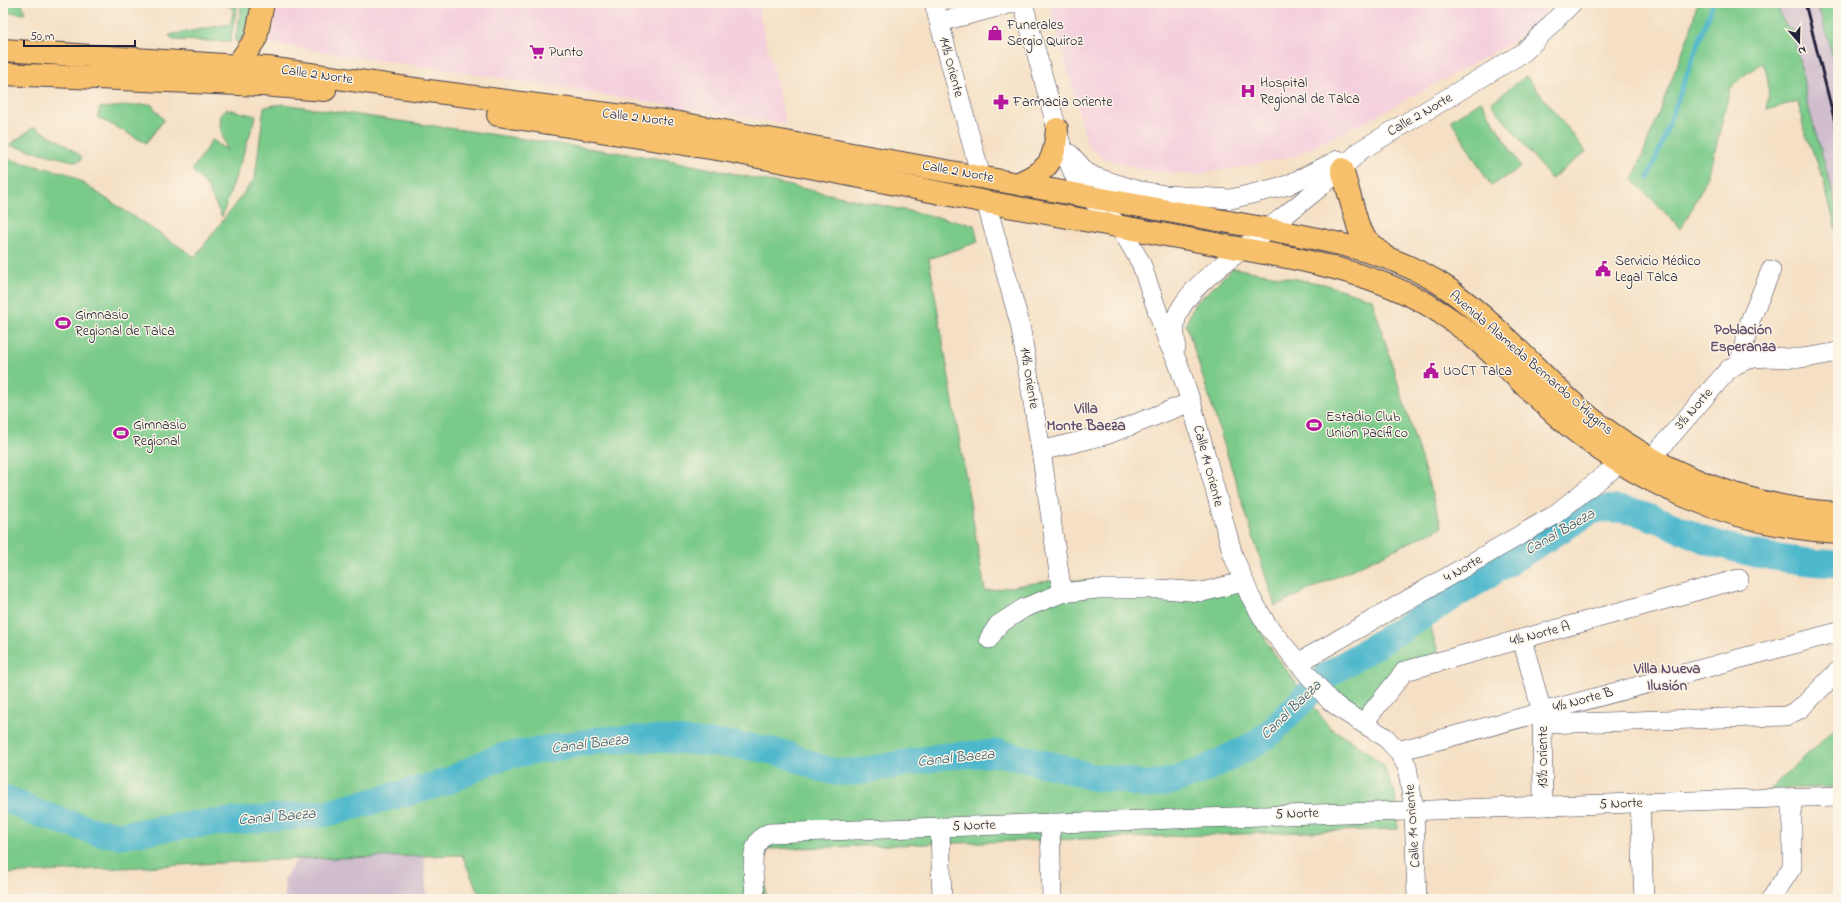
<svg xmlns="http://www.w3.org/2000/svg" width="1841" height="902" font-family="'Indie Flower',sans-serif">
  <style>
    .built { fill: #f4cfdd }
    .industrial { fill: #d0bdcd }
    .green { fill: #7aca8a; stroke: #4e7662 }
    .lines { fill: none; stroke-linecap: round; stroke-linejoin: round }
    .stream { stroke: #4eb7cc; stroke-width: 4.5 }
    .river { stroke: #4eb7cc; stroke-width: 27 }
    .minor-casing { stroke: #423e50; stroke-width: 20 }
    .major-casing { stroke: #423e50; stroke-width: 24 }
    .minor { stroke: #fff; stroke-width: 19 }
    .major { stroke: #f7c06c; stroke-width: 22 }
    .rail { stroke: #22223b; stroke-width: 3 }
    .labels { text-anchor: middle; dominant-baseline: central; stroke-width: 3; stroke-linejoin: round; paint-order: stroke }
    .poi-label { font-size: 14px; fill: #22223b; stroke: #fcf5e5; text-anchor: start }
    .street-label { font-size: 14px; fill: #22223b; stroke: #fcf5e5 }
    .neighbourhood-label { font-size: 15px; font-weight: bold; fill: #624e6e; stroke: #fcf5e5 }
    .water-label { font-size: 15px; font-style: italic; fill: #31566e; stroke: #fcf5e5 }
  </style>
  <rect width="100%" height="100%" fill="#fcf5e5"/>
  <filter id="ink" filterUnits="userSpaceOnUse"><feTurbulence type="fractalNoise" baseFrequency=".025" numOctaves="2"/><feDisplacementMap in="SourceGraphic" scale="8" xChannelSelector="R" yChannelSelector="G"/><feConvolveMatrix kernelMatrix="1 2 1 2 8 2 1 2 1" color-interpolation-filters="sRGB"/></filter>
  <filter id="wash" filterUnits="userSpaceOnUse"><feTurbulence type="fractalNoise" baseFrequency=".012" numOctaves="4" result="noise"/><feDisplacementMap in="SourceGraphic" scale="16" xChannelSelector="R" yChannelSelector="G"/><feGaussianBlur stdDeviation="0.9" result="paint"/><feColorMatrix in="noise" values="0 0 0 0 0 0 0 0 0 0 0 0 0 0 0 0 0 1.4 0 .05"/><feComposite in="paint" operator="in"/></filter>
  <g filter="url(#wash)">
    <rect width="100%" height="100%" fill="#f5e0c5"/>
    <g class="built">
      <polygon points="277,3 757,3 786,124 494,77 270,44"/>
      <polygon points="1064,3 1551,3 1534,27 1507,45 1367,121 1294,156 1235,168 1193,175 1144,170 1103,158 1088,146 1050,7"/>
    </g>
    <g class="industrial">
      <polygon points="1776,3 1838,3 1838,237 1821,172 1804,130"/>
      <polygon points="424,856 427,899 285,899 284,879 297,859"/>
    </g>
    <g class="green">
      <polygon points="3,3 22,3 25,14 3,12"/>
      <polygon points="225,3 238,3 230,42 173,40 169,35 230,24 234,10"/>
      <path d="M 242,3 L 252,3 C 250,16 250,34 238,42 L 235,41 Z"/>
      <path d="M 1697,3 L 1777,3 C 1780,14 1782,24 1792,30 L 1803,76 L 1806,99 L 1838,210 L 1838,237 L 1821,172 L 1804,130 L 1798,101 L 1767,110 C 1769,93 1770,79 1763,63 L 1743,76 L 1730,89 L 1713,159 L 1703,187 L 1681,229 L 1633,180 L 1691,29 Z"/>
      <polygon points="1817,3 1838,3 1838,74"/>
      <polygon points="1526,76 1586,152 1551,179 1491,103"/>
      <polygon points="1481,101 1521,167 1491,186 1451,120"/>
      <polygon points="151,104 164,120 146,143 97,117 100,108"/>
      <polygon points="282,104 669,160 974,225 978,242 929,259 985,591 1053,580 1208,582 1231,577 1271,649 1329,727 1360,746 1383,765 1395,793 1398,829 767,849 764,859 766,899 481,899 462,855 297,859 3,874 3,158 69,174 195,257 255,178 264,107"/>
      <polygon points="227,109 256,116 222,217 206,185 192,170 212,140 227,150 220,127 221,113"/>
      <polygon points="34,127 60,141 81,156 81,160 77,162 9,145"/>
      <polygon points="1233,268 1324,284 1372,299 1442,527 1275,606 1186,324 1194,305"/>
      <polygon points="1429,624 1440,657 1404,668 1363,716 1325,689 1369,659"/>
      <polygon points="1838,726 1838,787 1770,789"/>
    </g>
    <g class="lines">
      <polyline class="stream" points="1648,178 1662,143 1713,3"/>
      <path class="river" d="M 3,798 L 17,803 L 31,811 L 97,832 L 120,835 L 188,825 L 328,813 L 433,786 L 453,779 L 483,764 L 505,756 L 599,740 L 632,739 L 660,739 L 736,745 L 764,749 L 788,755 L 820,768 L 836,772 L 856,772 L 946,756 L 1000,753 L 1063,768 L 1092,777 L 1117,779 L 1146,785 L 1169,782 L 1204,770 L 1255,744 L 1271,732 L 1326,676 L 1591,511 C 1636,500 1676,532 1718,544 C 1757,556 1797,562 1838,564"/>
    </g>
  </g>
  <g filter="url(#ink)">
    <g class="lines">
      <defs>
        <g id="minor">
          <polyline points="934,3 981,177"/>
          <polyline points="1023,3 1061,144 1075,177 1088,196 1120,227 1141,263 1168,342 1178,363 1191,402 1233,555 1250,596 1267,625 1329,700 1345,712 1385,737 1398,751 1407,766 1414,810 1417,899"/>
          <polyline points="939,22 1013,3"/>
          <polyline points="1070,154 1086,172 1095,177 1136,190 1166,195 1231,199 1288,185 1338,160"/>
          <polyline points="986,202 1020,324 1041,451 1062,593"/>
          <path d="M 1176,347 C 1175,336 1173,322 1179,311 C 1194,284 1220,267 1244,248 C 1283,216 1325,186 1361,150 L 1524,52 L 1572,3"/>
          <polyline points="1740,362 1750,321 1771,270"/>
          <polyline points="1041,451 1109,434 1191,402"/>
          <path d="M 1651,459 L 1729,369 C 1756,351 1771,359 1801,358 C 1813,357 1826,354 1838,352"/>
          <polyline points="989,639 998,625 1024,608 1062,593 1097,589 1162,589 1202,592 1243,582"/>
          <polyline points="1522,639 1542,712 1543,806"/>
          <polyline points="1298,663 1553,516 1620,463"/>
          <polyline points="1364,722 1405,671 1739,579"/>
          <polyline points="1543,724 1786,716 1800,709 1838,671"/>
          <polyline points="1398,751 1838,632"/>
          <polyline points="1640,803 1644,899"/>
          <polyline points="1050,823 1052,899"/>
          <polyline points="940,827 942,899"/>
          <path d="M 755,899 C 755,879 745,843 769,833 L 1838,796"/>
          <polyline points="1771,899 1792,867 1792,798"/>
        </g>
        <g id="major">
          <path d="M 3,50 L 268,68 L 421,90 L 679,123 L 1268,229 C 1330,241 1394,252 1447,288 C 1491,319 1527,360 1566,397 C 1640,465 1737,507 1838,513"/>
          <polyline points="238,64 256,38 263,3"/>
          <polyline points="3,74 262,85 325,90"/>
          <path d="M 498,115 L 729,151 L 986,202 L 1292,258 C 1343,269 1397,283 1441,313 C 1483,340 1517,380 1554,413 C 1632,483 1733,526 1838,532"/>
          <polyline points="1342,169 1359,229 1366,239 1382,254"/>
          <path d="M 1019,183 C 1050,169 1054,162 1057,129"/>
        </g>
      </defs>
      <use href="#minor" class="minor-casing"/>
      <use href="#major" class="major-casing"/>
      <use href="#minor" class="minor"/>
      <use href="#major" class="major"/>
      <polyline class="rail" points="1805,3 1838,134"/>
    </g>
  </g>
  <defs>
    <symbol id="shop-bare" viewBox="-9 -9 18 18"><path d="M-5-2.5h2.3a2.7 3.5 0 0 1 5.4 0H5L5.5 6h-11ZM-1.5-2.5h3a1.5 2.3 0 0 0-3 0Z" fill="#b5179e" stroke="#fcf5e5" stroke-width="2.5" paint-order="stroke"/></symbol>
    <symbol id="supermarket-bare" viewBox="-9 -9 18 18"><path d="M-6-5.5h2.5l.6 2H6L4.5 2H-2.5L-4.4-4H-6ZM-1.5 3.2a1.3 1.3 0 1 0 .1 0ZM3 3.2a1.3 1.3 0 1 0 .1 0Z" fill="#b5179e" stroke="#fcf5e5" stroke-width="2.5" paint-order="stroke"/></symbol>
    <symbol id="hospital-bare" viewBox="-9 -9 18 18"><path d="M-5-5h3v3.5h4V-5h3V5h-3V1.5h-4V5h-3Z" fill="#b5179e" stroke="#fcf5e5" stroke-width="2.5" paint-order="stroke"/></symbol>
    <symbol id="pharmacy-bare" viewBox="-9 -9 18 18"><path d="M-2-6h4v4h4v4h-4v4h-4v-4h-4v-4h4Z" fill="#b5179e" stroke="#fcf5e5" stroke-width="2.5" paint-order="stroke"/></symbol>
    <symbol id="civic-bare" viewBox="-9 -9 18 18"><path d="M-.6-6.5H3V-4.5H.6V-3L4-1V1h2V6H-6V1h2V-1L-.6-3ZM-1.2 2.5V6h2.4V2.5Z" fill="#b5179e" stroke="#fcf5e5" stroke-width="2.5" paint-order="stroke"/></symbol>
    <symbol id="stadium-bare" viewBox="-9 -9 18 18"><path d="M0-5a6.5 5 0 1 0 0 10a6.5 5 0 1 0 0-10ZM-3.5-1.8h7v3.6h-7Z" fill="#b5179e" stroke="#fcf5e5" stroke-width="2.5" paint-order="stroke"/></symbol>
  </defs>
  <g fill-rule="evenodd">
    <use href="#shop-bare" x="984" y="22" width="22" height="22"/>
    <use href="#supermarket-bare" x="526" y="41" width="22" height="22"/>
    <use href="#hospital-bare" x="1237" y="80" width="22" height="22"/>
    <use href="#pharmacy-bare" x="990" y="91" width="22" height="22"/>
    <use href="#civic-bare" x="1592" y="258" width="22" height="22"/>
    <use href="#stadium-bare" x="52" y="312" width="22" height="22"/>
    <use href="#civic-bare" x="1420" y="360" width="22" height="22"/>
    <use href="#stadium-bare" x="1303" y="414" width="22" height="22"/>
    <use href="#stadium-bare" x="110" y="422" width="22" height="22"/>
  </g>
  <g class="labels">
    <g class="poi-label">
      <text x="1007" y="25">Funerales<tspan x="1007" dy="16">Sergio Quiroz</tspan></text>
      <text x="549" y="52">Punto</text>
      <text x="1260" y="83">Hospital<tspan x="1260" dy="16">Regional de Talca</tspan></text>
      <text x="1013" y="102">Farmacia Oriente</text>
      <text x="1615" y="261">Servicio Médico<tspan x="1615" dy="16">Legal Talca</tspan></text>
      <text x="75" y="315">Gimnasio<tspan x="75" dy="16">Regional de Talca</tspan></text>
      <text x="1443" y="371">UOCT Talca</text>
      <text x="1326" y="417">Estadio Club<tspan x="1326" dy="16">Unión Pacífico</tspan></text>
      <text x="133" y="425">Gimnasio<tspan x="133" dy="16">Regional</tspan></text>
    </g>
    <g class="street-label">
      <text transform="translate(951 67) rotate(75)">14½ Oriente</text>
      <text transform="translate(317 75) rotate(8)">Calle 2 Norte</text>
      <text transform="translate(1420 115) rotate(-30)">Calle 2 Norte</text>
      <text transform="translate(638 118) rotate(7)">Calle 2 Norte</text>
      <text transform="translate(958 172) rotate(10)">Calle 2 Norte</text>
      <text transform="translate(1531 363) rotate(41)">Avenida Alameda Bernardo O'Higgins</text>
      <text transform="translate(1029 378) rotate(81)">14½ Oriente</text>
      <text transform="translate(1694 409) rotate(-49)">3½ Norte</text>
      <text transform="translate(1208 466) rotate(75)">Calle 14 Oriente</text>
      <text transform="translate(1463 569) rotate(-30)">4 Norte</text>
      <text transform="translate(1540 634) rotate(-15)">4½ Norte A</text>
      <text transform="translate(1583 700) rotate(-15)">4½ Norte B</text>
      <text transform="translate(1543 757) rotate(-90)">13½ Oriente</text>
      <text transform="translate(1621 804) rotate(-2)">5 Norte</text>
      <text transform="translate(1297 814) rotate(-2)">5 Norte</text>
      <text transform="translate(974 826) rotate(-2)">5 Norte</text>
      <text transform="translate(1413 826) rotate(-94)">Calle 14 Oriente</text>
    </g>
    <g class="neighbourhood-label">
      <text x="1743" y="330">Población<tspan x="1743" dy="17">Esperanza</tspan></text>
      <text x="1086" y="409">Villa<tspan x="1086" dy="17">Monte Baeza</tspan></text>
      <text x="1667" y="669">Villa Nueva<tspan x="1667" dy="17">Ilusión</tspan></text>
    </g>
    <g class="water-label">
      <text transform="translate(1560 532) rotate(-30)">Canal Baeza</text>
      <text transform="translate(1291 710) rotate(-44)">Canal Baeza</text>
      <text transform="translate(590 744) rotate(-7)">Canal Baeza</text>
      <text transform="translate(956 758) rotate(-6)">Canal Baeza</text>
      <text transform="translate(277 817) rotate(-5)">Canal Baeza</text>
    </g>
  </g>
  <rect width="1841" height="902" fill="none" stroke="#fcf5e5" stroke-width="16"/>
  <g transform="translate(1799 42) rotate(160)" stroke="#fcf5e5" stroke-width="3" paint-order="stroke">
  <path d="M0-3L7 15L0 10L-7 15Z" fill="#22223b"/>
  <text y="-6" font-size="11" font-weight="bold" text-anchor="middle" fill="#22223b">N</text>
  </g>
  <path d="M24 40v6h111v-6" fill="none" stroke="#22223b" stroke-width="2"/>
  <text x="30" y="40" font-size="12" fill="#22223b" stroke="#fcf5e5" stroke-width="3" paint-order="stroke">50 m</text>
</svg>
